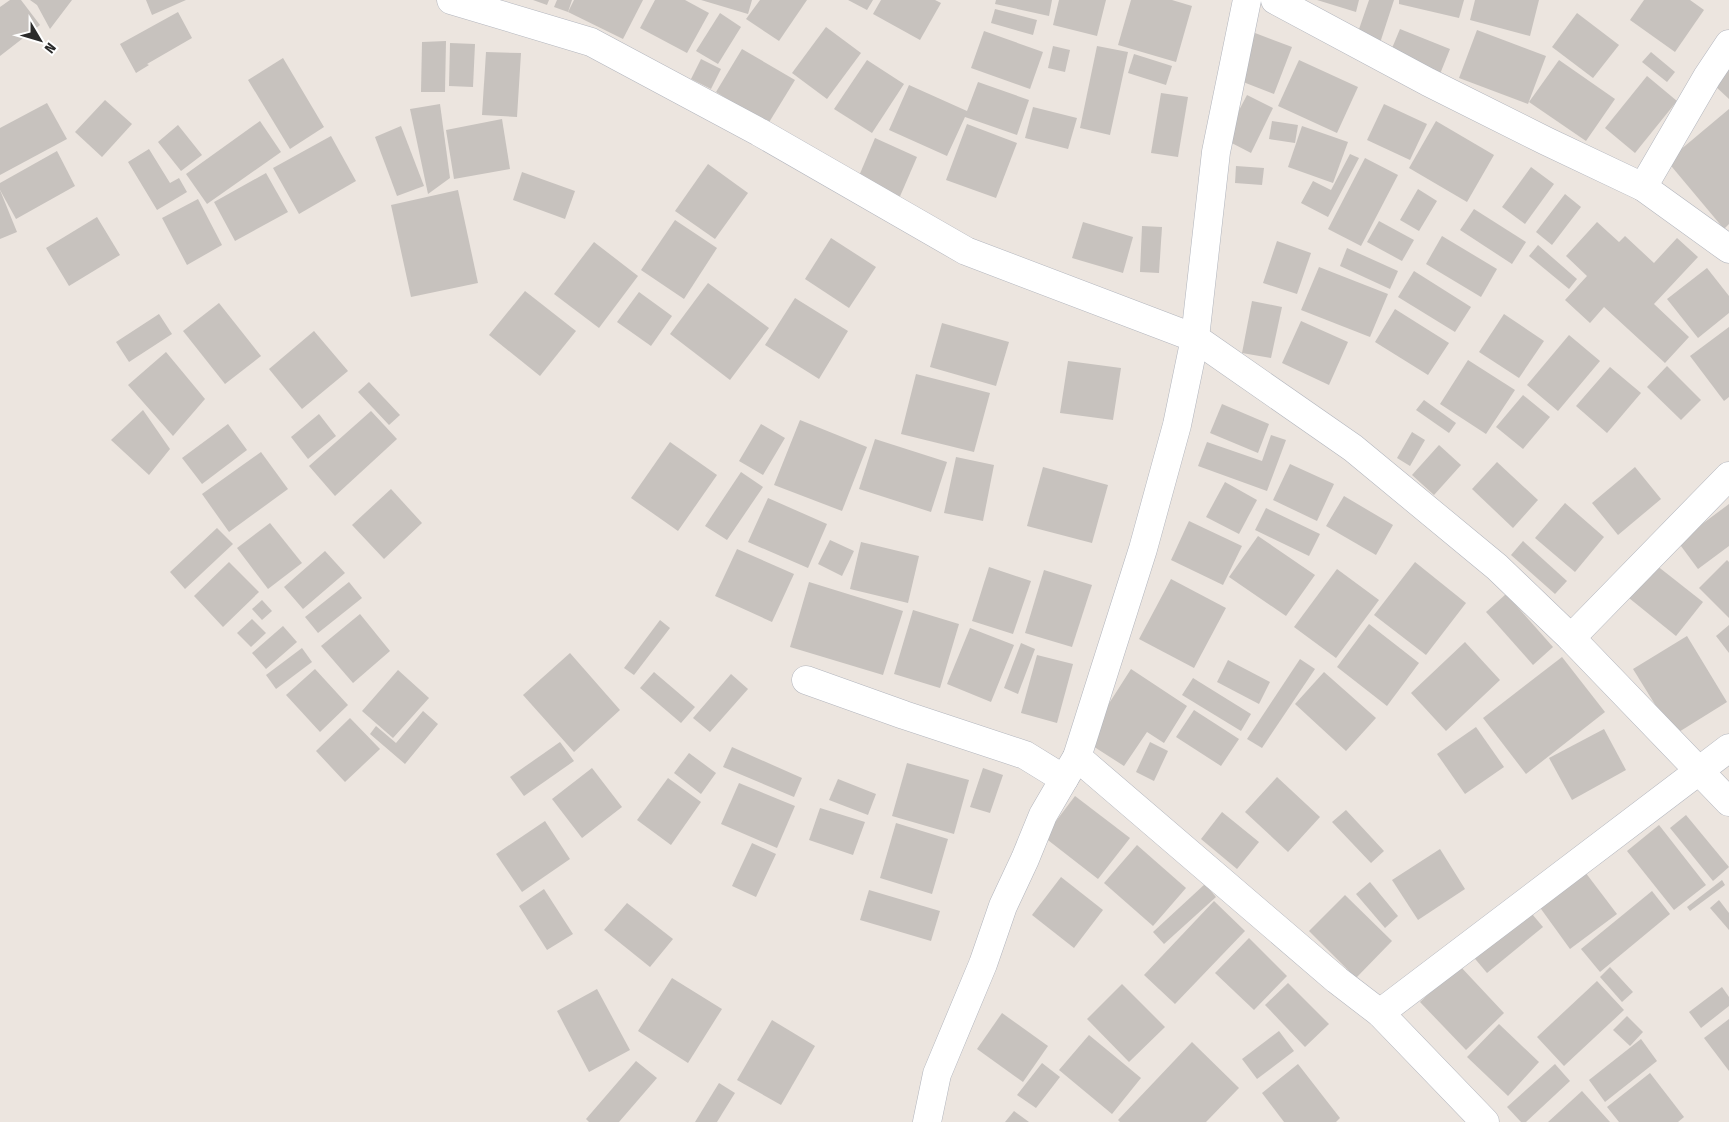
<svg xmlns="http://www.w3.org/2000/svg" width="1729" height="1122" font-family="'Fira Sans Condensed',sans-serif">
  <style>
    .building { fill: #c7c2be }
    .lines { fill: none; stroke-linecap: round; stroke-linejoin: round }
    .street-casing { stroke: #b2b5bd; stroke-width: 29 }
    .street { stroke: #fff; stroke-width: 28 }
  </style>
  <rect width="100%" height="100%" fill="#ece5df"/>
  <g class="building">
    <polygon points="10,0 21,0 40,25 0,56 0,7"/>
    <polygon points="30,0 72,0 50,29 37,5"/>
    <polygon points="146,0 186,0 152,15"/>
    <polygon points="533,0 549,0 547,5"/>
    <polygon points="557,0 572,0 568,12 554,7"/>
    <polygon points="574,0 643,0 623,39 568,12"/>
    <polygon points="655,0 685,0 709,13 687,53 640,28"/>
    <polygon points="701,0 752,0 748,14"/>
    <polygon points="760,0 807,0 779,41 746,19"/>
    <polygon points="848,0 873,0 867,10"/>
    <polygon points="881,0 935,0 941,3 920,40 873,14"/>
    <polygon points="996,0 1052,0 1049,16 995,4"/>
    <polygon points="1059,0 1106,0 1097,36 1053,25"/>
    <polygon points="1131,0 1172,0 1192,6 1176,62 1118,45"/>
    <polygon points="1317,0 1359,0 1356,12"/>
    <polygon points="1369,0 1394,0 1380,43 1357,35"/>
    <polygon points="1399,0 1464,0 1459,18 1399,4"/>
    <polygon points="1475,0 1539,0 1530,36 1470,20"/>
    <polygon points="1644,0 1690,0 1704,10 1675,52 1630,20"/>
    <polygon points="995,9 1037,20 1033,35 991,23"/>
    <polygon points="178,12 192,38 147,64 149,65 136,73 120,44"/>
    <polygon points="720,13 741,27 718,64 696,51"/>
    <polygon points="1577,13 1619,45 1593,78 1552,47"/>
    <polygon points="826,27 861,53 827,99 792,73"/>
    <polygon points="1400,29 1450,49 1440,74 1390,53"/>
    <polygon points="1477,30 1546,56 1528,104 1459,78"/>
    <polygon points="984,31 1043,52 1030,89 971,68"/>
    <polygon points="1255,33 1292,47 1274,94 1238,80"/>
    <polygon points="446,41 445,92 421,92 422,42"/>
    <polygon points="450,43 475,44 473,87 449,86"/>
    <polygon points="1053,46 1070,50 1065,72 1048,68"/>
    <polygon points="1097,46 1128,52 1110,135 1080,128"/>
    <polygon points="742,49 795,80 768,124 716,92"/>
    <polygon points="486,52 521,53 517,117 482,115"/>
    <polygon points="1651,52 1675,72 1667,82 1642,62"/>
    <polygon points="1134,54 1172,66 1166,85 1128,73"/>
    <polygon points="283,58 324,127 290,149 248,80"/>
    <polygon points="701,59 721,69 711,89 691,79"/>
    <polygon points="867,60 904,84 872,133 834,109"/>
    <polygon points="1299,60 1358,87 1337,133 1278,106"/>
    <polygon points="1559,60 1615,99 1586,141 1529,102"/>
    <polygon points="1729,67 1729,99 1714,85"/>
    <polygon points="1647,76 1677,101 1635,153 1605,128"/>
    <polygon points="978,82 1029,100 1017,135 965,117 947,156 889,130 909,85 967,111"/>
    <polygon points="1161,93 1188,97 1178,157 1151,153"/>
    <polygon points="1247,95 1273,108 1251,153 1224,139"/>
    <polygon points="105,100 132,124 102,157 75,132"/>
    <polygon points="47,103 67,139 0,175 0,128"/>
    <polygon points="440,104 450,178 428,194 410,109"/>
    <polygon points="1384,104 1427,124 1410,160 1367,140"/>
    <polygon points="1033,107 1077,118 1068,149 1025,138"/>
    <polygon points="1729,109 1729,224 1724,229 1667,161"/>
    <polygon points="502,119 510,169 454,179 446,130"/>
    <polygon points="260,121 281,152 207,204 186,174"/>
    <polygon points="1272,121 1298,125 1295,143 1269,139"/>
    <polygon points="1436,121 1494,155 1467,202 1409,168"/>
    <polygon points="967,124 1017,143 996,198 946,180"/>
    <polygon points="178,125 202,155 181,171 158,142"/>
    <polygon points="401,126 424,186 397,196 375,137"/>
    <polygon points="1302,126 1348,142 1333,183 1288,167"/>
    <polygon points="331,136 356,181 299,214 273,168"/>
    <polygon points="875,138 917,157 898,201 856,183"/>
    <polygon points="149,149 170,183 179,178 187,192 157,210 128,162"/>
    <polygon points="57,151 75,186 16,219 0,190 0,183"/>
    <polygon points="1350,154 1359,158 1328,217 1301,203 1313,181 1331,190"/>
    <polygon points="1365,158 1398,175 1361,246 1328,229"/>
    <polygon points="708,164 748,193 715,239 675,211"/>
    <polygon points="1236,166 1264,168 1262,185 1235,183"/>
    <polygon points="1531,167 1554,184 1525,224 1502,207"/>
    <polygon points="522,172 575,191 565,219 513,200"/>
    <polygon points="266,173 288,212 235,241 214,202"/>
    <polygon points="1418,189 1437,201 1419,231 1400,220"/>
    <polygon points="0,190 17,232 0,239"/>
    <polygon points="458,190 478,283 411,297 391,205"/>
    <polygon points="1565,194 1581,207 1552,245 1536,232"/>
    <polygon points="198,199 222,245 187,265 162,218"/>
    <polygon points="1474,209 1526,242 1512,264 1460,230"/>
    <polygon points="97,217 120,255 69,286 46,248"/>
    <polygon points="675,220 717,248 684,299 641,270"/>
    <polygon points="1379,221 1414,240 1402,261 1367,242"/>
    <polygon points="1083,222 1133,237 1123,273 1072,258"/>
    <polygon points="1597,222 1619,242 1625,236 1654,263 1677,238 1698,257 1654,304 1689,337 1665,363 1604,307 1590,323 1565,300 1587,276 1566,256"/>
    <polygon points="1142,226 1162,227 1159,273 1140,272"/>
    <polygon points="1442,236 1497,269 1481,297 1426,264"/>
    <polygon points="831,238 876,267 849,308 805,279"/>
    <polygon points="1277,241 1311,253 1297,294 1263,283"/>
    <polygon points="594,242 638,276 599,328 554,294"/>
    <polygon points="1538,245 1577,279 1569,289 1529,256"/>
    <polygon points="1347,248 1398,271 1390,289 1340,266"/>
    <polygon points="1319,267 1388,294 1370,337 1301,310"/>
    <polygon points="1707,268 1729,296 1729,313 1698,338 1667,299"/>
    <polygon points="1414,271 1471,307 1455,332 1398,297"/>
    <polygon points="708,283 769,328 730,380 670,334"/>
    <polygon points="525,291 576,331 540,376 489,335"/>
    <polygon points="639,292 672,316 651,346 617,322"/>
    <polygon points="795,298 848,331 819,379 765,345"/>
    <polygon points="1252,301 1282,307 1271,358 1242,353"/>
    <polygon points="219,303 261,356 225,384 183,331"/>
    <polygon points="1395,309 1449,343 1428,375 1375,342"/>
    <polygon points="159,314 172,334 129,362 116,342"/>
    <polygon points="1504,314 1544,341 1519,378 1479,352"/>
    <polygon points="1301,321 1348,342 1329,385 1282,363"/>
    <polygon points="942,323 1009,342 996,386 930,367"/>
    <polygon points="1729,327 1729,397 1724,401 1690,356"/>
    <polygon points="314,331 348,371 302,409 269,369"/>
    <polygon points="1569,335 1600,361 1558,411 1527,385"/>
    <polygon points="166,352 205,399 173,436 128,385"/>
    <polygon points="1468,360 1515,390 1486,434 1440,404"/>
    <polygon points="1068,361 1121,368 1113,420 1060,413"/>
    <polygon points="1667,366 1701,400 1681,420 1647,387"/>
    <polygon points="1610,367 1641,393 1607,433 1576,406"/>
    <polygon points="916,374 990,393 974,452 901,434"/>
    <polygon points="369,382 400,415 389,425 358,392"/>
    <polygon points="1523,395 1550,417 1523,449 1496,427"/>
    <polygon points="1424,400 1456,423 1449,433 1416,410"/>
    <polygon points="1222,404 1269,424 1258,453 1210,433"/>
    <polygon points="143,410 170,449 149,475 111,440"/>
    <polygon points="371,411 397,439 335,496 309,466"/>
    <polygon points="319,414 336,436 308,459 291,437"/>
    <polygon points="800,420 867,447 842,511 774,485"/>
    <polygon points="228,424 247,450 202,484 182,458"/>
    <polygon points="761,424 785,438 763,475 739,461"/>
    <polygon points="1412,432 1425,440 1410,466 1397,458"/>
    <polygon points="1271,435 1286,440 1267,491 1198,466 1207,442 1262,461"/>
    <polygon points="875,439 947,462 931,512 859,489"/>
    <polygon points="670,442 717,475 678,531 631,498"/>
    <polygon points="1439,445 1461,465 1434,495 1412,475"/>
    <polygon points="261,452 288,489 229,532 202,494"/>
    <polygon points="956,457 994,465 983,521 944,513"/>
    <polygon points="1497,462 1538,500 1513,528 1472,489"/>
    <polygon points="1290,464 1334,484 1317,521 1273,500"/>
    <polygon points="1043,467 1108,485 1092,543 1027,526"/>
    <polygon points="1635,467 1661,499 1618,535 1592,503"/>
    <polygon points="741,472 763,487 727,540 705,526"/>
    <polygon points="1225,482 1257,500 1239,534 1206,517"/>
    <polygon points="391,489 422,523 384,559 352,525"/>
    <polygon points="1344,496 1393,525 1376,555 1326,526"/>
    <polygon points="768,498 827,524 808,568 748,542"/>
    <polygon points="1565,503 1604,537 1575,572 1535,538"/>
    <polygon points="1729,504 1729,546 1698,569 1678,542"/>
    <polygon points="1266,508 1320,534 1309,556 1255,530"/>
    <polygon points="1189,521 1242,546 1223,585 1171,560"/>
    <polygon points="270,523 302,563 268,589 237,548"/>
    <polygon points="217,528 233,544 185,589 170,572"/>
    <polygon points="1258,536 1315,575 1286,616 1229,577"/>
    <polygon points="830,540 854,551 842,576 818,564"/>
    <polygon points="1523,541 1567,581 1555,594 1511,555"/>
    <polygon points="861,542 919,556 908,603 850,589"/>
    <polygon points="737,549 794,574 772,622 715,596"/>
    <polygon points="325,551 345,573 303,609 284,587"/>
    <polygon points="1727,560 1729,562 1729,618 1699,588"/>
    <polygon points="229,562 259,592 223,627 194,596"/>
    <polygon points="1415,562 1466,603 1426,655 1374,615"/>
    <polygon points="1656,565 1703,602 1676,636 1629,598"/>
    <polygon points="989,567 1031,581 1013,634 972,621"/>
    <polygon points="1337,569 1379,600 1336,658 1294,627"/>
    <polygon points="1044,570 1092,585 1072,647 1025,633"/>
    <polygon points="1171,579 1226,608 1194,668 1139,639"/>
    <polygon points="349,582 362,598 318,633 305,617"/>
    <polygon points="809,582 903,611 883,675 790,647"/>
    <polygon points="1506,594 1553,647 1533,665 1486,612"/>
    <polygon points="262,600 272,611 262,620 252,609"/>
    <polygon points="913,610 959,624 940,688 894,674"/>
    <polygon points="360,614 390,651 353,683 321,646"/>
    <polygon points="252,619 266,633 251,647 237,633"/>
    <polygon points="660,620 670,628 634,675 624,668"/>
    <polygon points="1369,624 1419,663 1387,706 1337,667"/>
    <polygon points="1729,625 1729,653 1716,636"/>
    <polygon points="283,626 297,642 266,669 252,653"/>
    <polygon points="970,628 1014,645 991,702 947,684"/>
    <polygon points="1687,636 1727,702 1674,735 1633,669"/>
    <polygon points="1465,642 1500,680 1446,731 1411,693"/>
    <polygon points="1021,643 1035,649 1018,694 1004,688"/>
    <polygon points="302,648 312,662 276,689 266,675"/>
    <polygon points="570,653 620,710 574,752 523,695"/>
    <polygon points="1037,655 1073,664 1057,723 1021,713"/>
    <polygon points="1562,657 1605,712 1526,774 1483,718"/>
    <polygon points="1300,659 1315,669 1262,748 1247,739"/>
    <polygon points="1228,660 1270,682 1259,704 1217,682"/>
    <polygon points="315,669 348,705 320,732 286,695"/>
    <polygon points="1131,669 1187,706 1164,743 1147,732 1124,766 1085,741"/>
    <polygon points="398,670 429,698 393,738 362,711"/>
    <polygon points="654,672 695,707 681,723 640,688"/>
    <polygon points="1324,672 1376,718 1346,751 1295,704"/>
    <polygon points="731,674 748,689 710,732 693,718"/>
    <polygon points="1193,678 1251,714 1241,731 1182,695"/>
    <polygon points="1194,710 1239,739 1221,766 1176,737"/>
    <polygon points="423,711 438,724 405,764 370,734 376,726 396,743"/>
    <polygon points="350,718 380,749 345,782 316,751"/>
    <polygon points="1476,727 1504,767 1465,794 1437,754"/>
    <polygon points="1604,729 1626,770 1572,800 1549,758"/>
    <polygon points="560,742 574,761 524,796 510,777"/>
    <polygon points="1150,742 1168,751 1154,781 1136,772"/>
    <polygon points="732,747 802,778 794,797 723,767"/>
    <polygon points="689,753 716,773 701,794 674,773"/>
    <polygon points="907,763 969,780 954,834 892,816"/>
    <polygon points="592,768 622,807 582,838 552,799"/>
    <polygon points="983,768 1003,775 990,813 970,807"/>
    <polygon points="1277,777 1320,817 1288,852 1245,812"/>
    <polygon points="668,778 701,802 671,845 637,820"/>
    <polygon points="838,779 876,794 868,815 829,800"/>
    <polygon points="739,783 795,806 777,848 721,824"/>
    <polygon points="1075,796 1130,838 1098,879 1044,837"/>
    <polygon points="820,808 865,822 853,855 809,840"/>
    <polygon points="1346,810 1384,851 1371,863 1332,822"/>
    <polygon points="1222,812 1259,842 1237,869 1201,839"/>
    <polygon points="1686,815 1729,867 1713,881 1670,828"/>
    <polygon points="545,821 570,859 522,892 496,854"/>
    <polygon points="896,823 948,839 932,894 880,878"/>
    <polygon points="1659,825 1706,885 1674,910 1627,851"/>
    <polygon points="752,843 776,854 756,897 732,886"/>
    <polygon points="1137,845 1186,888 1153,926 1104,883"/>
    <polygon points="1440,849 1465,889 1418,920 1392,880"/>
    <polygon points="1582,868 1617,914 1570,949 1536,902"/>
    <polygon points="1061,877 1103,910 1074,948 1032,915"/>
    <polygon points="1722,880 1725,885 1690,911 1687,907"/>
    <polygon points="1370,882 1398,916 1385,928 1356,894"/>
    <polygon points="1205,884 1216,897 1164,944 1153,932"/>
    <polygon points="544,889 573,934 547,950 519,906"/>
    <polygon points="869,890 940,911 931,941 860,920"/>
    <polygon points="1652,891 1670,914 1600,972 1581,949"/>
    <polygon points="1345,895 1392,941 1356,978 1309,931"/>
    <polygon points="1719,900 1729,913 1729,930 1710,908"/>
    <polygon points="1214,901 1245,931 1175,1004 1144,975"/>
    <polygon points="627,903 673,939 650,967 604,930"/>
    <polygon points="1527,908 1543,927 1487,973 1471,954"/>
    <polygon points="1249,938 1287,976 1254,1010 1215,973"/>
    <polygon points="1459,965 1504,1013 1466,1050 1420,1002"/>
    <polygon points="1610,967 1633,992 1622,1002 1600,977"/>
    <polygon points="672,978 722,1009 688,1063 638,1031"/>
    <polygon points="1597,981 1624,1010 1564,1066 1537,1037"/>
    <polygon points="1288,983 1329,1024 1305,1047 1265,1005"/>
    <polygon points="1122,984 1165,1027 1129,1062 1087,1019"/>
    <polygon points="1722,987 1729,997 1729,1006 1701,1028 1689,1012"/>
    <polygon points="597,989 630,1050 589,1072 557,1011"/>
    <polygon points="1002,1013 1048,1046 1023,1082 977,1049"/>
    <polygon points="1627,1016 1643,1032 1630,1046 1613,1030"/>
    <polygon points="1729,1019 1729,1071 1704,1038"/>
    <polygon points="772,1020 815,1046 781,1105 737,1080"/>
    <polygon points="1499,1024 1539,1062 1508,1096 1467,1057"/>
    <polygon points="1279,1031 1294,1051 1257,1079 1242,1059"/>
    <polygon points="1089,1035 1141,1078 1112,1114 1059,1070"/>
    <polygon points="1641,1039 1657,1061 1605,1102 1589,1080"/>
    <polygon points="1192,1042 1239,1088 1206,1122 1120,1122 1118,1120"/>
    <polygon points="636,1061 657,1078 619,1122 589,1122 586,1119"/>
    <polygon points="1042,1063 1060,1077 1036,1108 1017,1095"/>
    <polygon points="1298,1064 1340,1118 1336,1122 1284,1122 1262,1093"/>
    <polygon points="1555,1064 1570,1081 1526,1122 1521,1122 1507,1107"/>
    <polygon points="1650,1073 1684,1117 1678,1122 1619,1122 1607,1107"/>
    <polygon points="719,1083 735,1093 717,1122 695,1122"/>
    <polygon points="1582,1091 1610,1122 1548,1122"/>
    <polygon points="1014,1111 1029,1122 1005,1122"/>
  </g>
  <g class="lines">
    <defs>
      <g id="street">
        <polyline points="451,0 591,42 759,132 966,251 1195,338 1353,448 1497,567 1571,638 1729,802"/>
        <polyline points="1275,0 1428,82 1546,141 1643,187 1729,249"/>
        <polyline points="1643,187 1707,77 1729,44"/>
        <polyline points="1571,638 1729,476"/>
        <polyline points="806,680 904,715 1025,755 1064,779 1077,757 1143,549 1177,425 1195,338 1216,152 1247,0"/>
        <polyline points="1077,757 1337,980 1380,1013 1485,1122"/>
        <polyline points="1380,1013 1729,748"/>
        <polyline points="927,1122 937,1074 983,964 1003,906 1025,859 1043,815 1064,779"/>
      </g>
    </defs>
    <use href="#street" class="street-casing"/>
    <use href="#street" class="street"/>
  </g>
  <g transform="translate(40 40) rotate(128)" stroke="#ffffff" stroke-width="4" paint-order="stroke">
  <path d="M0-4L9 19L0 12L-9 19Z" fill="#2b2b2b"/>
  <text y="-8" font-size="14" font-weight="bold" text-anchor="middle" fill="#2b2b2b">N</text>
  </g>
</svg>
